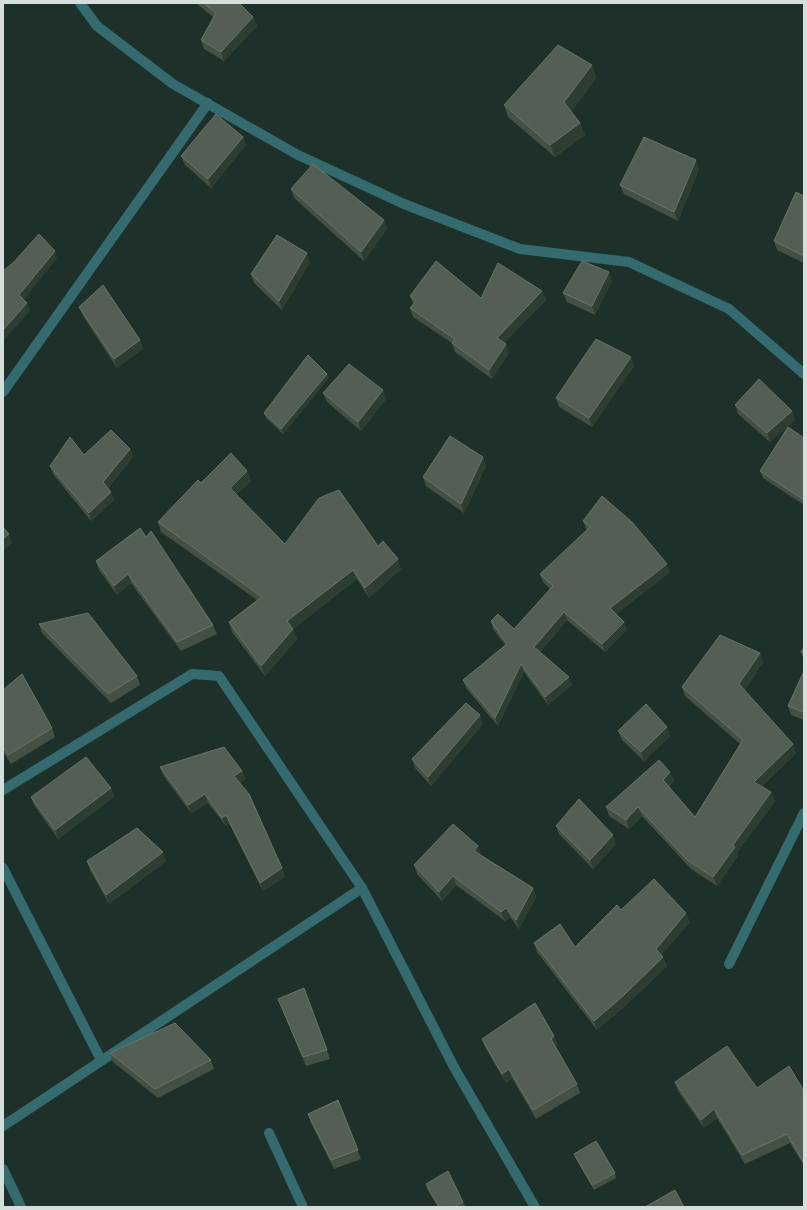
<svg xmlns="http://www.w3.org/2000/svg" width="807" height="1210" font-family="Rubik,sans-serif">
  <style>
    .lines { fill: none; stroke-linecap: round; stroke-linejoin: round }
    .minor { stroke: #356b6e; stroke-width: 10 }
    .wall { fill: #445043 }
    .shaded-wall { fill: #2e3d32 }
    .building { fill: #535f54; stroke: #687369 }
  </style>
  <rect width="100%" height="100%" fill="#1d302a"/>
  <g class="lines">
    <g class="minor">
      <polyline points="80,3 97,26 173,84 298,155 404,204 520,249 629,262 729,309 804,374"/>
      <polyline points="3,392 208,103"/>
      <polyline points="3,790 192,674 219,676 362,888 455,1069 535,1207"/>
      <polyline points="3,868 101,1060"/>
      <polyline points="729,964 804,813"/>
      <polyline points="3,1126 362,888"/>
      <polyline points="269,1133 303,1207"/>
      <polyline points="3,1169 21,1207"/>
    </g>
  </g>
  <g class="wall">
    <polygon points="196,3 239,3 253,17 257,26 224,61 204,49 201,40 213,17"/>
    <polygon points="592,65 596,78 571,112 580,123 585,135 555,157 508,117 504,105"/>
    <polygon points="243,137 246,145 211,188 185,165 181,156"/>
    <polygon points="699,169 678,221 624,194 620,185"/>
    <polygon points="291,189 384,220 387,229 364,261 294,198"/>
    <polygon points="804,196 804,263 777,250 774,241"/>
    <polygon points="310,262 282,310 254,283 251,274"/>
    <polygon points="612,281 595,315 567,302 563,293"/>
    <polygon points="542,291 546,300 504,343 509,353 492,379 455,352 452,343 413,317 410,308 413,304 410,296 481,298"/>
    <polygon points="79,307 140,340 143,349 117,368 83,316"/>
    <polygon points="634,366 592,427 559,407 556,398"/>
    <polygon points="327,374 328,379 283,434 266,418 264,413"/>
    <polygon points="323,393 386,399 361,431 327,402"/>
    <polygon points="735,405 792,411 795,420 770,442 738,414"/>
    <polygon points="804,438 804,505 763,478 760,471"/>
    <polygon points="130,449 133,457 108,488 114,500 91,521 53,474 50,466 84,455"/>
    <polygon points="486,466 464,513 426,486 423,477"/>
    <polygon points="247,471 251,481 236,495 285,544 378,546 401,569 369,598 357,579 293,629 297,639 265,676 232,632 229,622 257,600 161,532 158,522 201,483"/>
    <polygon points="583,521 670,572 616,614 624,622 627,630 605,652 567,620 540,652 572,685 548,705 524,672 498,726 466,688 463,680 505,645 493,629 491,621 514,629 550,589 543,582 540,574 587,530 586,529"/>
    <polygon points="146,537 213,625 217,634 181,651 131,583 117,595 99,570 96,561"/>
    <polygon points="39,624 137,676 140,685 111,703 42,633"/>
    <polygon points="804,647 804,661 801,652"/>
    <polygon points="760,653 763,662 745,690 796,753 762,786 771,792 775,801 737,853 738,856 717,886 691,869 642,816 629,829 609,816 606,807 670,772 674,781 669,787 695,817 740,744 685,696 682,687"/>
    <polygon points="804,671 804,720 791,715 788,706"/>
    <polygon points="3,690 52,728 55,737 11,764 3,752"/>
    <polygon points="483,724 431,786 415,768 412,759"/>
    <polygon points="667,727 670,736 644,761 622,740 618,731"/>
    <polygon points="160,767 242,771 245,779 240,783 282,868 285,877 263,891 229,823 226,826 208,803 191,813 163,775"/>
    <polygon points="111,788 114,797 58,839 34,805 31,797"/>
    <polygon points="556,826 616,844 593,869 559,834"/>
    <polygon points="478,846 481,855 533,888 536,897 519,929 510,917 505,921 456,885 442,901 417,874 414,865"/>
    <polygon points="87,861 166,861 109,904 90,870"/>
    <polygon points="621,910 690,922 661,955 663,957 667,966 626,1005 597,1030 537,952 534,943 575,947"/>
    <polygon points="304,988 330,1059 306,1066 278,999"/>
    <polygon points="554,1036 558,1045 555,1047 577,1084 580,1093 536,1119 512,1078 506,1083 485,1047 482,1039"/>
    <polygon points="110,1053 211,1060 214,1069 158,1098 113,1062"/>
    <polygon points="675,1082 804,1091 804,1166 790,1143 745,1164 717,1118 704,1128 678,1091"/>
    <polygon points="338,1100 361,1159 334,1169 311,1123 308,1114"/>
    <polygon points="574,1154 615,1173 616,1178 594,1190 576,1159"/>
    <polygon points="426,1184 463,1202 465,1206 464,1207 438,1207 427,1189"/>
  </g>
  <g class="shaded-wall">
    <polygon points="253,17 257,26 224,61 221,52"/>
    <polygon points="592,65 596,78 569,115 564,102"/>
    <polygon points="580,123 585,135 555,157 550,145"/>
    <polygon points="243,137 246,145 211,188 208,179"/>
    <polygon points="696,160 699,169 678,221 674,212"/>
    <polygon points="384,220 387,229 364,261 361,252"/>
    <polygon points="55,251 57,258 22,302 19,295"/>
    <polygon points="307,253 310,262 282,310 279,301"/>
    <polygon points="609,272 612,281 595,315 592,306"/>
    <polygon points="542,291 546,300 500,347 497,338"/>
    <polygon points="27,303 30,311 3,341 3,330"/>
    <polygon points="140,340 143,349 117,368 114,359"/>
    <polygon points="506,344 509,353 492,379 489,370"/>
    <polygon points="631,357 634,366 592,427 589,418"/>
    <polygon points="327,374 328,379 283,434 281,429"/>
    <polygon points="383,390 386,399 361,431 358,422"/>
    <polygon points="792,411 795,420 770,442 767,433"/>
    <polygon points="130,449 133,457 106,490 103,482"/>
    <polygon points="483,457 486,466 464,513 461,504"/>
    <polygon points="247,471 251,481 233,498 230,488"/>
    <polygon points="111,492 114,500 91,521 89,513"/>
    <polygon points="9,534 12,543 3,551 3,539"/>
    <polygon points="398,559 401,569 369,598 365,588"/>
    <polygon points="667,564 670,572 613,616 610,608"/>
    <polygon points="353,570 357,579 293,629 297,639 265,676 261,666 287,621"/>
    <polygon points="128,574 131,583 117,595 114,586"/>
    <polygon points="564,612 567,620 537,655 534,647"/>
    <polygon points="624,622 627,630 605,652 602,644"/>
    <polygon points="760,653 763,662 743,693 739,684"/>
    <polygon points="521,664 524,672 498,726 495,718"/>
    <polygon points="569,677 572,685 548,705 545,697"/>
    <polygon points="480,715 483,724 431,786 428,777"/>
    <polygon points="667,727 670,736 644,761 641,752"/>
    <polygon points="793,744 796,753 757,790 754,782"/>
    <polygon points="242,771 245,779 237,784 234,776"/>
    <polygon points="670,772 674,781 666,789 663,780"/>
    <polygon points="111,788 114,797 58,839 55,830"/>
    <polygon points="771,792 775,801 737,853 738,856 717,886 713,877 733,845"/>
    <polygon points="205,794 208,803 191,813 188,805"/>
    <polygon points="638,807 642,816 629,829 626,820"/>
    <polygon points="226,815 229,823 226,826 222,818"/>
    <polygon points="613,835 616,844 593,869 590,860"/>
    <polygon points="478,846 481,855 474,851"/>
    <polygon points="163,852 166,861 109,904 106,895"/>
    <polygon points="282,868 285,877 263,891 260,883"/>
    <polygon points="453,876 456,885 442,901 439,892"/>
    <polygon points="533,888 536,897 519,929 516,920"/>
    <polygon points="506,908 510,917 505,921 501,912"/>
    <polygon points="686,913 690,922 659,958 656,949"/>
    <polygon points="663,957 667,966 626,1005 597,1030 594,1021"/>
    <polygon points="554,1036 558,1045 554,1048 551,1039"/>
    <polygon points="509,1069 512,1078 506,1083 502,1074"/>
    <polygon points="714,1109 717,1118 704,1128 701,1120"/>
  </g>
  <g class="building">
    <polygon points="203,3 239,3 253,17 221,52 201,40 216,13"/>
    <polygon points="558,45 592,65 564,102 580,123 550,145 504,105"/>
    <polygon points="216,114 243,137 208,179 181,156"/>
    <polygon points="644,137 696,160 674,212 620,185"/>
    <polygon points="313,164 384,220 361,252 291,189"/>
    <polygon points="796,192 804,196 804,256 774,241"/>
    <polygon points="39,234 55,251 19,295 27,303 3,330 3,271 14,262"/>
    <polygon points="277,235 307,253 279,301 251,274"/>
    <polygon points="436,261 481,298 498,263 542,291 497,338 506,344 489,370 452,343 455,339 410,308 416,301 410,296"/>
    <polygon points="582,261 609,272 592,306 563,293"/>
    <polygon points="103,285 140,340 114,359 79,307"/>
    <polygon points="596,339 631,357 589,418 556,398"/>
    <polygon points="308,355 327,374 281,429 264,413"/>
    <polygon points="349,364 383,390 358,422 323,393"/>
    <polygon points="759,379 792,411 767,433 735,405"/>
    <polygon points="788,427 804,438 804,500 760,471"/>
    <polygon points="111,430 130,449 103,482 111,492 89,513 50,466 70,437 84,455"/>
    <polygon points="450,436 483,457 461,504 423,477"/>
    <polygon points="231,453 247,471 230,488 285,544 319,498 339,490 378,546 383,541 398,559 365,588 353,570 287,621 293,629 261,666 229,622 262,597 158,522 198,480 201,483"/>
    <polygon points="602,496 632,522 667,564 610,608 624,622 602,644 564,612 534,647 569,677 545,697 521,664 495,718 463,680 507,644 491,621 498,614 514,629 553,586 540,574 590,527 583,521"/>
    <polygon points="3,527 9,534 3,539"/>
    <polygon points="140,528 146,537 151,531 213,625 177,642 128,574 114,586 96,561"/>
    <polygon points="88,613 137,676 108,694 39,624"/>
    <polygon points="720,635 760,653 739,684 793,744 754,782 771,792 733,845 735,847 713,877 687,860 638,807 626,820 606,807 659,760 670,772 663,780 695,817 743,740 682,687"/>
    <polygon points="804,647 804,654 801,652"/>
    <polygon points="804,671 804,712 788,706"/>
    <polygon points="22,674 52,728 8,755 3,747 3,690"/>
    <polygon points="466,703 480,715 428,777 412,759"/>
    <polygon points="646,704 667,727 641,752 618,731"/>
    <polygon points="224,747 242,771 234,776 249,794 282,868 260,883 226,815 222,818 205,794 188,805 160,767"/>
    <polygon points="86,757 111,788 55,830 31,797"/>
    <polygon points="579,799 613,835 590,860 556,826"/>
    <polygon points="453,824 478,846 474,851 533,888 516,920 506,908 501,912 453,876 439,892 414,865"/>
    <polygon points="137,828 163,852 106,895 87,861"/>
    <polygon points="654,879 686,913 656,949 663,957 623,996 594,1021 534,943 560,924 575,947 617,905 621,910"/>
    <polygon points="304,988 327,1050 303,1057 278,999"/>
    <polygon points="535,1003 554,1036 551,1039 577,1084 533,1110 509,1069 502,1074 482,1039"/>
    <polygon points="175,1023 211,1060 155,1089 110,1053"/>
    <polygon points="727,1046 757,1088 789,1066 804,1091 804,1163 787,1134 742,1155 714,1109 701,1120 675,1082"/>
    <polygon points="338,1100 358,1150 331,1160 308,1114"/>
    <polygon points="596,1141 615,1173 592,1185 574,1154"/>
    <polygon points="448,1171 463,1202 454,1207 439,1207 426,1184"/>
    <polygon points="675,1190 684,1207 645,1207"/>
  </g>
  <rect width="807" height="1210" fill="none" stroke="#d4dfdb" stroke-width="8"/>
</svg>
